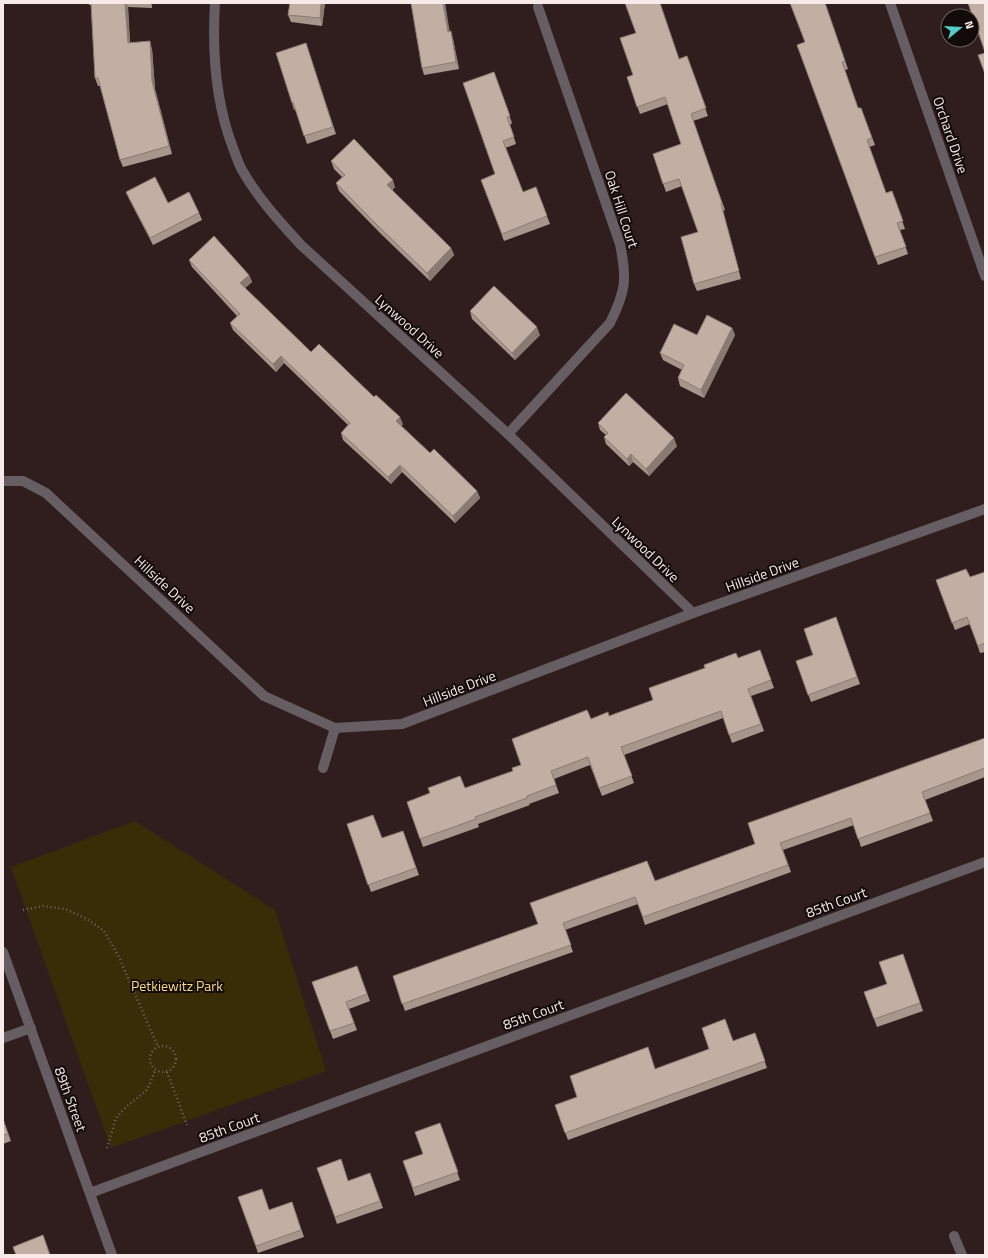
<svg xmlns="http://www.w3.org/2000/svg" width="988" height="1258" font-family="'Titillium Web',sans-serif">
  <style>
    .green { fill: #392d07 }
    .lines { fill: none; stroke-linecap: round; stroke-linejoin: round }
    .path { stroke: #766565; stroke-width: 2.5; stroke-dasharray: 1 3; stroke-linecap: butt }
    .minor { stroke: #665e62; stroke-width: 10 }
    .wall { fill: #a7968c }
    .shaded-wall { fill: #887a72 }
    .building { fill: #c2afa3; stroke: #887a72 }
    .labels { text-anchor: middle; dominant-baseline: central; stroke-width: 4; stroke-linejoin: round; paint-order: stroke }
    .street-label { font-size: 14px; fill: #f7eae9; stroke: #130b0a }
    .park-label { font-size: 14px; fill: #fbd980; stroke: #130b0a }
  </style>
  <rect width="100%" height="100%" fill="#301e1e"/>
  <polygon class="green" points="135,821 275,910 326,1071 111,1148 11,867"/>
  <g class="lines">
    <g class="path">
      <polyline points="23,910 43,906 65,909 87,919 104,931 119,957 158,1047"/>
      <circle cx="163" cy="1059" r="13"/>
      <polyline points="167,1072 187,1125"/>
      <polyline points="107,1148 116,1118 126,1107 146,1091 151,1082 155,1070"/>
    </g>
    <g class="minor">
      <path d="M 215,3 C 212,52 215,101 233,148 C 236,155 238,163 242,170 C 258,198 279,221 301,245 L 508,434 L 693,613"/>
      <polyline points="890,3 985,276"/>
      <path d="M 508,434 L 610,323 C 626,291 627,279 620,244 L 538,7"/>
      <polyline points="3,481 23,481 46,493 264,696 335,728 402,724 693,613 985,509"/>
      <polyline points="323,768 335,728"/>
      <polyline points="3,952 112,1255"/>
      <polyline points="3,1038 31,1028"/>
      <polyline points="90,1193 985,862"/>
      <polyline points="954,1236 962,1255"/>
    </g>
  </g>
  <g class="wall">
    <polygon points="89,3 152,3 152,8 128,7 130,42 152,49 155,89 172,154 123,167 120,160 100,86 98,86 95,78 91,5 89,5"/>
    <polygon points="290,3 325,3 322,26 291,22 288,15"/>
    <polygon points="445,3 449,32 453,39 459,69 424,75 422,68"/>
    <polygon points="825,3 848,69 845,70 858,108 861,108 875,145 869,147 886,193 892,191 905,229 900,230 908,254 878,265 797,45 805,42"/>
    <polygon points="306,43 336,134 307,144 296,109 294,110 292,103"/>
    <polygon points="687,56 708,116 693,121 725,210 723,211 741,279 697,291 694,284 698,232 682,186 666,192 653,154 681,144 668,104 640,114 627,77"/>
    <polygon points="494,72 512,123 510,125 516,144 505,148 523,192 536,187 550,224 504,241 481,180 495,174"/>
    <polygon points="331,161 395,187 392,190 451,248 454,255 430,281 381,234 339,191 336,183 342,177 334,169"/>
    <polygon points="126,192 168,203 199,213 202,220 153,245 129,199"/>
    <polygon points="189,260 249,275 252,282 245,288 311,352 403,424 401,426 430,453 477,491 480,498 455,523 402,472 391,484 343,440 341,433 348,425 284,363 276,372 233,330 230,323 237,316 192,267"/>
    <polygon points="470,311 540,335 515,360 472,319"/>
    <polygon points="732,328 735,335 704,398 680,386 678,378 682,370 663,360 660,353 697,335"/>
    <polygon points="598,423 677,446 649,476 633,462 629,466 606,444 604,437 606,435 600,430"/>
    <polygon points="985,572 985,652 980,653 970,624 955,630 936,580 970,577"/>
    <polygon points="836,617 860,684 811,702 796,661 813,655"/>
    <polygon points="760,650 774,688 751,696 764,731 732,743 723,718 624,755 634,783 602,796 590,765 554,779 559,793 529,804 530,805 478,824 479,827 423,847 407,802 465,788 513,771 591,719 609,716 653,700 738,658"/>
    <polygon points="985,738 985,777 925,800 933,821 861,847 854,825 783,850 791,872 645,925 638,904 565,930 573,952 405,1011 393,976 538,924 755,844"/>
    <polygon points="347,824 382,838 403,831 419,875 371,892"/>
    <polygon points="903,954 923,1011 877,1027 864,992 887,984"/>
    <polygon points="357,966 370,1001 349,1009 357,1030 333,1039 312,982"/>
    <polygon points="755,1033 767,1068 568,1140 555,1105"/>
    <polygon points="3,1119 11,1141 3,1144"/>
    <polygon points="440,1123 460,1180 415,1196 403,1161 423,1154"/>
    <polygon points="317,1168 348,1181 370,1173 383,1208 337,1224"/>
    <polygon points="238,1197 269,1210 292,1202 304,1237 258,1253"/>
  </g>
  <g class="shaded-wall">
    <polygon points="125,3 126,3 128,7 130,50 128,43"/>
    <polygon points="150,3 152,3 152,8"/>
    <polygon points="321,3 325,3 322,26 320,18"/>
    <polygon points="443,3 445,3 451,39 448,32"/>
    <polygon points="451,31 453,39 459,69 456,62"/>
    <polygon points="150,41 152,49 155,89 172,154 169,146 152,81"/>
    <polygon points="393,180 395,187 390,193 387,185"/>
    <polygon points="451,248 454,255 430,281 427,273"/>
    <polygon points="249,275 252,282 243,290 240,283"/>
    <polygon points="537,327 540,335 515,360 512,353"/>
    <polygon points="732,328 735,335 704,398 701,390"/>
    <polygon points="281,356 284,363 276,372 273,364"/>
    <polygon points="400,417 403,424 399,429 396,421"/>
    <polygon points="674,438 677,446 649,476 646,469"/>
    <polygon points="631,454 633,462 629,466 627,459"/>
    <polygon points="400,465 402,472 391,484 388,477"/>
    <polygon points="477,491 480,498 455,523 453,516"/>
  </g>
  <g class="building">
    <polygon points="91,3 125,3 128,43 150,41 152,81 169,146 120,160 98,78 95,78"/>
    <polygon points="290,3 321,3 320,18 288,15"/>
    <polygon points="411,3 443,3 448,32 451,31 456,62 422,68"/>
    <polygon points="625,3 660,3 679,59 687,56 706,108 691,114 722,203 721,204 739,271 694,284 681,237 698,232 679,179 663,184 653,154 681,144 665,97 637,107 627,77 633,75 620,38 636,33"/>
    <polygon points="790,3 825,3 845,61 842,62 858,108 861,108 872,138 867,140 886,193 892,191 903,221 897,223 906,247 875,257 797,45 805,42"/>
    <polygon points="968,3 985,3 985,52"/>
    <polygon points="306,43 333,127 304,136 293,102 292,103 276,53"/>
    <polygon points="985,53 985,74 978,55"/>
    <polygon points="494,72 510,116 507,117 514,137 503,141 523,192 536,187 547,216 502,234 481,180 495,174 463,83"/>
    <polygon points="354,139 393,180 387,185 451,248 427,273 378,226 336,183 345,175 331,161"/>
    <polygon points="155,177 168,203 189,192 199,213 150,238 126,192"/>
    <polygon points="214,236 249,275 240,283 311,352 319,344 374,397 376,395 400,417 396,421 430,453 434,449 477,491 453,516 400,465 388,477 341,433 350,423 281,356 273,364 230,323 240,314 189,260"/>
    <polygon points="494,286 537,327 512,353 470,311"/>
    <polygon points="707,315 732,328 701,390 678,378 684,365 660,353 674,324 697,335"/>
    <polygon points="626,393 674,438 646,469 631,454 627,459 604,437 608,433 598,423"/>
    <polygon points="966,569 970,577 985,572 985,643 978,646 967,617 952,623 936,580"/>
    <polygon points="836,617 857,677 808,695 796,661 813,655 804,629"/>
    <polygon points="760,650 771,680 748,689 761,724 729,735 721,711 621,747 632,776 599,788 588,757 551,771 556,785 527,796 527,798 475,817 476,819 420,839 407,802 430,793 428,788 460,776 465,788 513,771 512,768 521,765 512,739 587,710 591,719 608,712 609,716 653,700 649,688 705,668 704,665 736,653 738,658"/>
    <polygon points="985,738 985,768 922,792 930,813 858,839 851,818 780,843 788,865 643,917 635,897 563,923 571,945 402,1004 393,976 538,924 530,903 647,861 655,881 755,844 748,823"/>
    <polygon points="373,815 382,838 403,831 416,868 368,885 347,824"/>
    <polygon points="903,954 920,1003 874,1019 864,992 887,984 879,962"/>
    <polygon points="357,966 367,994 346,1002 354,1023 330,1031 312,982"/>
    <polygon points="725,1019 733,1041 755,1033 765,1061 565,1133 555,1105 577,1097 570,1076 648,1047 655,1069 709,1049 702,1028"/>
    <polygon points="3,1119 8,1134 3,1135"/>
    <polygon points="440,1123 458,1172 413,1188 403,1161 423,1154 415,1132"/>
    <polygon points="341,1159 348,1181 370,1173 380,1201 335,1217 317,1168"/>
    <polygon points="262,1189 269,1210 292,1202 301,1230 256,1246 238,1197"/>
    <polygon points="43,1235 50,1255 16,1255 13,1247"/>
  </g>
  <g class="labels">
    <g class="street-label">
      <text transform="translate(951 135) rotate(71)">Orchard Drive</text>
      <text transform="translate(622 209) rotate(72)">Oak Hill Court</text>
      <text transform="translate(410 326) rotate(42)">Lynwood Drive</text>
      <text transform="translate(646 549) rotate(44)">Lynwood Drive</text>
      <text transform="translate(762 574) rotate(-20)">Hillside Drive</text>
      <text transform="translate(165 584) rotate(43)">Hillside Drive</text>
      <text transform="translate(459 688) rotate(-21)">Hillside Drive</text>
      <text transform="translate(836 902) rotate(-20)">85th Court</text>
      <text transform="translate(533 1014) rotate(-20)">85th Court</text>
      <text transform="translate(71 1099) rotate(70)">89th Street</text>
      <text transform="translate(229 1127) rotate(-20)">85th Court</text>
    </g>
    <g class="park-label">
      <text x="177" y="985">Petkiewitz Park</text>
    </g>
  </g>
  <rect width="988" height="1258" fill="none" stroke="#f7eae9" stroke-width="8"/>
  <g transform="translate(960 28) rotate(72)"><circle r="19" fill="#130b0a" stroke="#6e6463"/>
  <path d="M0-3L7 15L0 10L-7 15Z" fill="#54cdc8"/>
  <text y="-6" font-size="11" font-weight="bold" text-anchor="middle" fill="#f7eae9">N</text>
  </g>
</svg>
